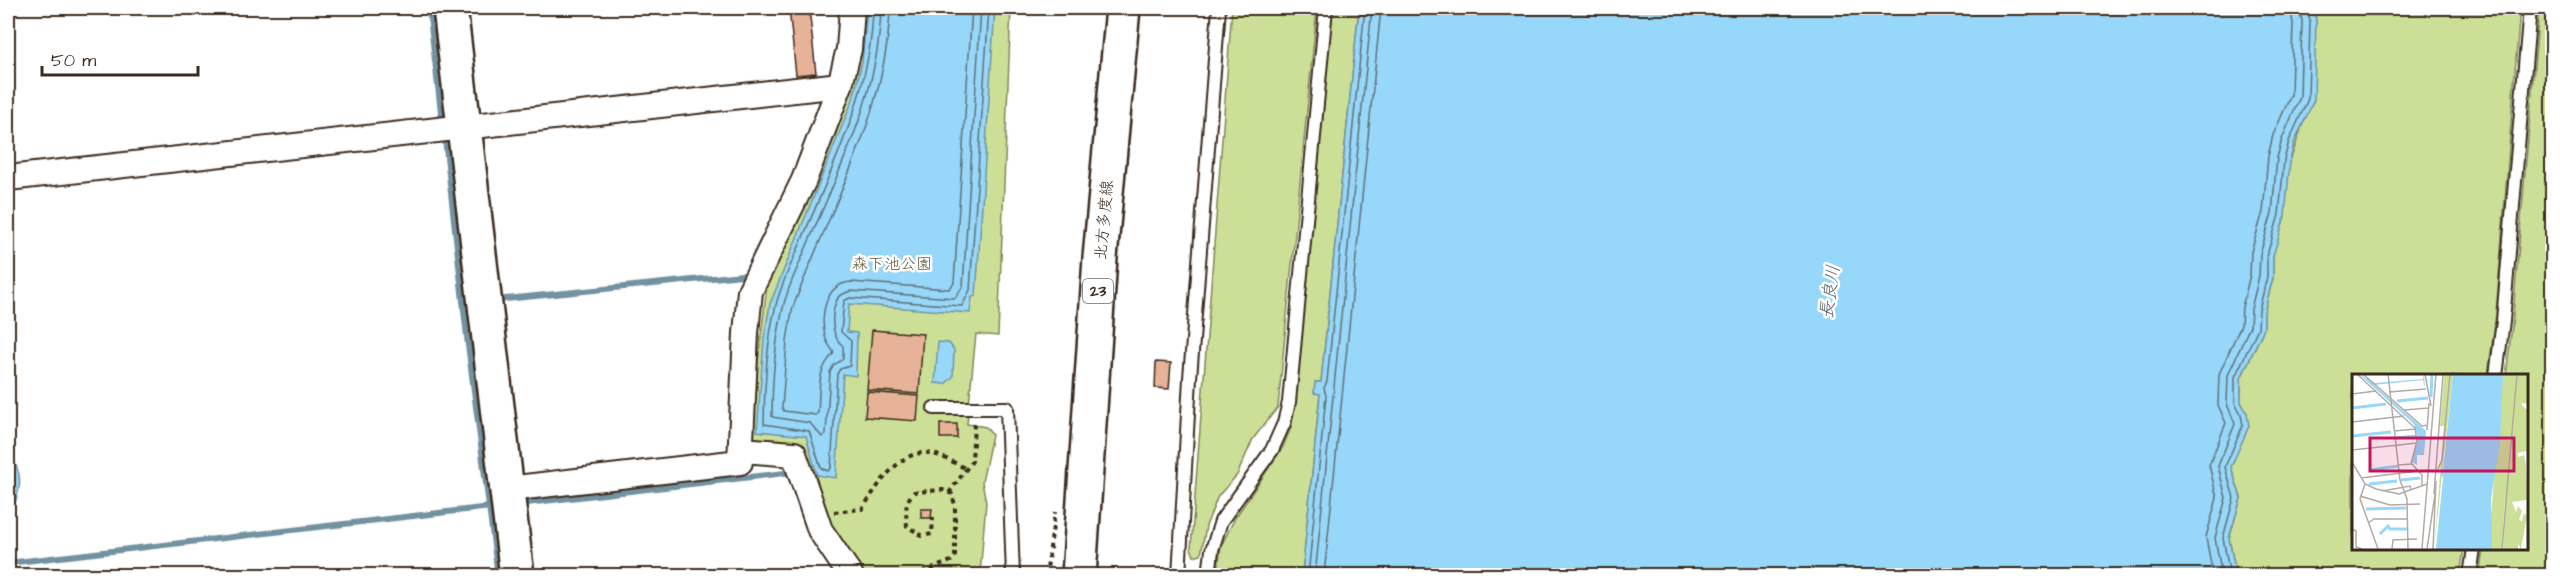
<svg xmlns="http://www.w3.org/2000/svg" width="2560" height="583" font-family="'Architects Daughter','Klee One',sans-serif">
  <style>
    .green { fill: #cbe096; stroke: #83855a; stroke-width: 1.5 }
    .water { fill: #97d7f9; stroke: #7292a1; stroke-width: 1.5 }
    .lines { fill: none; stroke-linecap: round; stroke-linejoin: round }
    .shore { stroke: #606f76; stroke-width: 1.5 }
    .stream { stroke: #7292a1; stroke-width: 6 }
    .building { fill: #e6b298; stroke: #3b2a1e; stroke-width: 1.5 }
    .lane-casing { stroke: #3b2a1e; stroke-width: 16 }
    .street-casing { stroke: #3b2a1e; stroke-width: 28 }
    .secondary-casing { stroke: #3b2a1e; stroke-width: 38 }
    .primary-casing { stroke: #3b2a1e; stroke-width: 38 }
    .path { stroke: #3b2a1e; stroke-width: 4; stroke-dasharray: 4.5 4.5; stroke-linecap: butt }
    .lane { stroke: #fff; stroke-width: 12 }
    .street { stroke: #fff; stroke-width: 24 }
    .secondary { stroke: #fff; stroke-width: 33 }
    .primary { stroke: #fff; stroke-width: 33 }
    .labels { text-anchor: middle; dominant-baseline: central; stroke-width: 5; stroke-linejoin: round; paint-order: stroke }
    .shield { fill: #fff; stroke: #766a62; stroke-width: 1.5 }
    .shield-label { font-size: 15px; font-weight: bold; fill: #3b2a1e }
    .street-label { font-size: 16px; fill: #3b2a1e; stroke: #fff }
    .park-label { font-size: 16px; fill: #5f583c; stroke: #fff }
    .water-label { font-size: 18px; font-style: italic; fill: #575e60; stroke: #fff }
    .inset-river { fill: none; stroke: #97d7f9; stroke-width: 3 }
    .inset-road { fill: none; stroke: #b1aaa5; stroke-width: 1.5 }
    .view { fill: #c2185b; fill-opacity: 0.15; stroke: #c2185b; stroke-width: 3 }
    .inset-edge { fill: none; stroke: #3b2a1e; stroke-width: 3 }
  </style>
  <rect width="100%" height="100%" fill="#fff"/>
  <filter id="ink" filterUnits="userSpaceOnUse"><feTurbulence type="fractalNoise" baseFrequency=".0167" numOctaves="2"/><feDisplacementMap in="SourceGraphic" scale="12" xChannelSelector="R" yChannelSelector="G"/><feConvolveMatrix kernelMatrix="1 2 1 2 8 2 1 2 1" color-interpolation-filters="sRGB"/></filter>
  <g filter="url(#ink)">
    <g class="green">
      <polygon points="857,8 1011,8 998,336 976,334 967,424 986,427 992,435 982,482 986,502 980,575 859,575 826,529 813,481 799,443 749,440 767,285 782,244"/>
      <polygon points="1232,8 1317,8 1278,407 1253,439 1237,475 1218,496 1206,526 1201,554 1194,556 1191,548"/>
      <polygon points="1333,8 1359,8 1321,382 1315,382 1315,393 1320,394 1302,575 1217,576 1221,546 1235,518 1283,447 1292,425"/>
      <polygon points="2311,8 2520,8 2496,314 2488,376 2353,376 2353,548 2464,549 2460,575 2236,575 2229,538 2241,498 2231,467 2247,413 2241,402 2241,378 2264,328 2264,312 2273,278 2273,256 2290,161 2303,123 2314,43 2316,19"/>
      <polygon points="2539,8 2552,8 2552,575 2479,575 2483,549 2526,548 2526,376 2506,376 2512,326"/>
    </g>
    <g class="water">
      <polygon points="867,8 995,8 976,296 972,297 970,313 849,304 847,332 857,333 856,376 843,374 836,478 817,475 806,436 757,431 764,339 770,304 853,99 862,62"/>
      <polygon points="1359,8 2311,8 2316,19 2314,100 2294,143 2290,161 2285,216 2273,256 2273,278 2264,312 2264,328 2241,378 2241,402 2247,413 2249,426 2231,467 2241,498 2229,538 2236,575 1302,575 1320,394 1314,393 1315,382 1321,382"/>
      <polygon points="938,342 949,343 954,350 953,377 945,384 935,383"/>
      <path d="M 8,456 C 29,474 17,499 8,520 Z"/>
    </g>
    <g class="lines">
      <g class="shore">
        <path d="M 873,8 C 872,91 832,166 801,242 C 792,262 781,284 776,305 C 767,339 764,389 764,424 L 809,431 L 821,468 L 828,471 L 831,468 L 837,374 L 840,369 L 850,366 L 851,341 L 841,332 L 844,301 L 850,298 L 962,306 L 970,290 L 989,8"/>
        <path d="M 881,8 C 879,93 842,163 809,241 C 800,263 788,285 783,308 C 775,343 772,382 772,417 L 810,423 L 822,437 L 826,434 L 830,372 L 834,365 L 843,359 L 843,346 C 830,336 830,310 839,296 L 850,291 L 955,298 L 963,286 L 981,8"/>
        <path d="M 890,8 C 887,115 828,211 792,310 L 787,341 L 782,408 L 784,411 L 815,415 L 818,413 C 820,389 816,371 834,353 C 831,347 826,343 825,336 C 820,315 825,284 851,282 L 949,289 L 954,283 L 972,8"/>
        <polyline points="1308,576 1326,396 1324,388 1327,381 1365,8"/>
        <polyline points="1315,576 1372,8"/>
        <polyline points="1324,576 1381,8"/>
        <polyline points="2213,576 2206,537 2217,498 2209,465 2226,423 2218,405 2219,374 2241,325 2242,307 2250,275 2251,252 2263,212 2268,156 2273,135 2291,95 2293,23 2290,8"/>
        <polyline points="2222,576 2215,538 2226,498 2218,466 2235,424 2227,404 2228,375 2250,326 2251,309 2259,276 2260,254 2272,213 2277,158 2282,139 2300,97 2302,21 2299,8"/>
        <polyline points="2230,576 2223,538 2234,498 2225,467 2243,425 2241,415 2235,403 2235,377 2258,328 2259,310 2267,277 2267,255 2279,215 2284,160 2289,141 2308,99 2310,20 2306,8"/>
      </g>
      <g class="stream">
        <polyline points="429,8 442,121"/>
        <polyline points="445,139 467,337 498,576"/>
        <polyline points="495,300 742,275"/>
        <polyline points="518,504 785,473"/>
        <polyline points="8,563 499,506"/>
      </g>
    </g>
    <g class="building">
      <polygon points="751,8 766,8 766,12 752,13"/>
      <polygon points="789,8 809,8 816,73 796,75"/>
      <polygon points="872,330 923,334 919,394 867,390"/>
      <polygon points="1156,362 1171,363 1169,389 1155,388"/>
      <polygon points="867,392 919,396 917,421 865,417"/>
      <rect x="940" y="424" width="17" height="14"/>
      <polygon points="921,509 932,509 931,518 921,518"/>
    </g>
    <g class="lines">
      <defs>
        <g id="lane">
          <polyline points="2496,376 2503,321 2530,8"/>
          <polyline points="934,408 1007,408 1013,576"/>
          <polyline points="1179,576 1190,378 1219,8"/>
          <polyline points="1209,576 1212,550 1221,521 1272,450 1284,423 1289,402 1326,8"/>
          <polyline points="2470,576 2474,548"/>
        </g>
        <g id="street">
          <polyline points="8,178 840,85"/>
          <polyline points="742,450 794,454 820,530 851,576"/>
          <polyline points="508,489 740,462 746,333 750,291 804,180 840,85 849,49 852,8"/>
        </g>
        <polyline id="secondary" points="450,8 517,576"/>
        <polyline id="primary" points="1079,576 1100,258 1123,8"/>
      </defs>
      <use href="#lane" class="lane-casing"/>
      <use href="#street" class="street-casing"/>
      <use href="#secondary" class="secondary-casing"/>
      <use href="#primary" class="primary-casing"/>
      <g class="path">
        <polyline points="949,493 972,461 974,423"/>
        <path d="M 834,512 L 862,509 C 876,489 898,450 928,453 C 940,454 956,464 967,469"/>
        <path d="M 914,576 L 951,561 L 955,556 L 955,505 L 952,494 L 943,490 L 914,492 C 904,502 906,512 907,526 L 922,536 L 932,534 L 933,517"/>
        <polyline points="1046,576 1055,512"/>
      </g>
      <use href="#lane" class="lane"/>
      <use href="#street" class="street"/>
      <use href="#secondary" class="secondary"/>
      <use href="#primary" class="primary"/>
    </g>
  </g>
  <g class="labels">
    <rect class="shield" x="1083" y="279" width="30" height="24" rx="4.5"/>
    <g class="shield-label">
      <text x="1098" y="291">23</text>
    </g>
    <g class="street-label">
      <text transform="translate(1104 220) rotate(-85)">北方多度線</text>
    </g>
    <g class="park-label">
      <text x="892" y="264">森下池公園</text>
    </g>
    <g class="water-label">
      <text transform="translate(1830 292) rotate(-82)">長良川</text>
    </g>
  </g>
  <g transform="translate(2352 374)">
    <rect width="176" height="176" fill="#fff"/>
    <path d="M 92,0 L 101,0 L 82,175 L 92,52 L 88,52 ZM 151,0 L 175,0 L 175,29 L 169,30 L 175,36 L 175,77 L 166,79 L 166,83 L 172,81 L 174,90 L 175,126 L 160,128 L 164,138 L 166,132 L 170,137 L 167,146 L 170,147 L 172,139 L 175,142 L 169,175 L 166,170 L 166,175 L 151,175 L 153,122 L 150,175 L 140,175 L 137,165 Z" fill="#cbe096"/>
    <path d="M 7,0 L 23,9 L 71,5 L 72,0 L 73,14 L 71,6 L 22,11 L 74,57 L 72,81 L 65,81 L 65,91 L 60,88 L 66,64 L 62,50 ZM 101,0 L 151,0 L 148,70 L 139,125 L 140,175 L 84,175 L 91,104 L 88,97 L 91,97 Z" fill="#97d7f9"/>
    <path class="inset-river" d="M 79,23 L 80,0M 45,27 L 76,24M 0,34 L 34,30M 0,62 L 39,58M 44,64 L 64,62M 18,96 L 46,92M 49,106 L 68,104M 17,110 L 45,107M 14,135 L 54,134M 28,160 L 36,152 L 38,155 L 55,155"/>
    <path class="inset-road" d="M 5,0 L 63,54 L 65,67 L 59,90 L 46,91M 11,0 L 70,52 L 76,51M 36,0 L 48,106 L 55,125 L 56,175M 73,0 L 79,32M 37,18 L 74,15M 0,20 L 24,17M 52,36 L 77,34M 0,48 L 52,42M 75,56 L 77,29M 42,57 L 64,55M 0,76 L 65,69M 0,88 L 13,110 L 24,115 L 47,120 L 75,110M 59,89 L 70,101 L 70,112M 86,95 L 90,86 L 98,0M 9,104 L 66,97M 13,110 L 8,125 L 26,175M 30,117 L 58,112 L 59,116M 82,120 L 91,0M 8,122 L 38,131 L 68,130M 16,149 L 22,145 L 56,145M 0,155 L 4,157 L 4,173 L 10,175M 40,175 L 41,166 L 65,165M 70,175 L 84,0M 75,175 L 83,120M 81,175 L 84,107M 150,175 L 165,0"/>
    <path class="view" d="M 18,64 L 162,64 L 162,97 L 18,97 Z"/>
    <rect width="176" height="176" class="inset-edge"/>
  </g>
  <rect width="2560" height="583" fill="none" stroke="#fff" stroke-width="30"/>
  <rect x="15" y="15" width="2530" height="553" fill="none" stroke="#3b2a1e" stroke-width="2" filter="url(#ink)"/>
  <path d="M42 66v9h156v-9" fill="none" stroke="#3b2a1e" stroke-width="3"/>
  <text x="51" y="66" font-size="18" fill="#3b2a1e" stroke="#ffffff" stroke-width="4.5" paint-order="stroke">50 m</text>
</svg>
